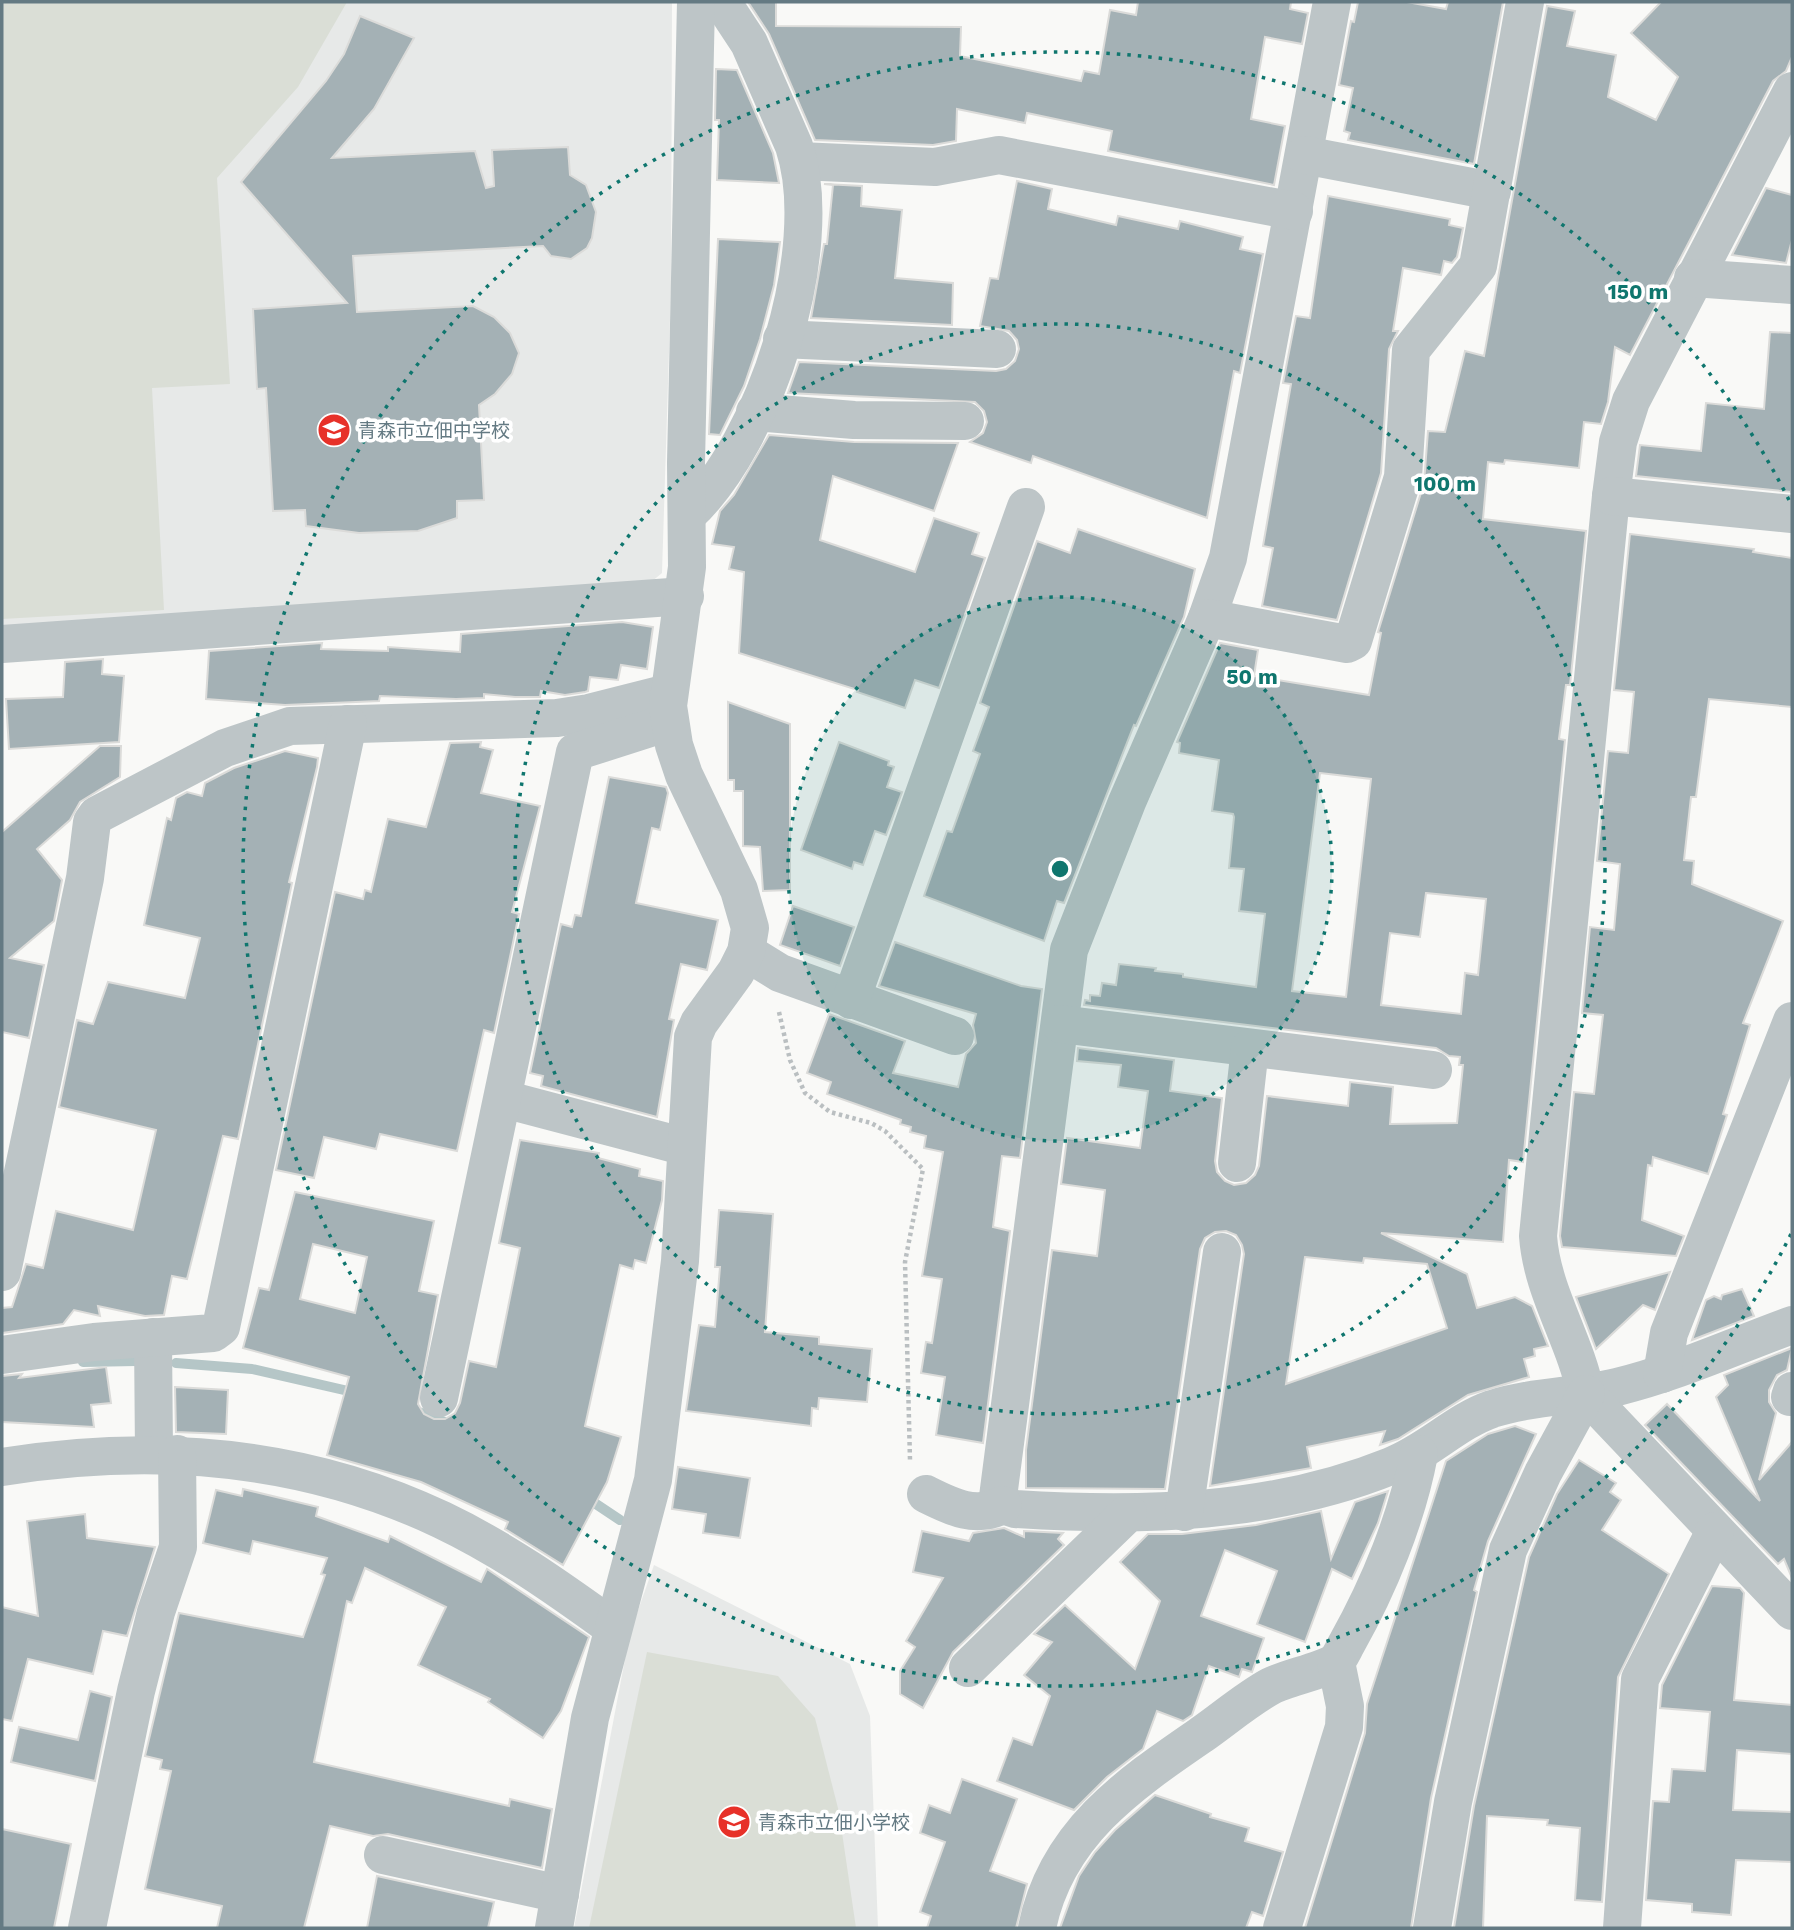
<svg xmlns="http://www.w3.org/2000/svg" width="1794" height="1930" font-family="'Work Sans','Noto Sans JP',sans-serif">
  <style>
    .built { fill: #e7e9e8 }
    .green { fill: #daded6 }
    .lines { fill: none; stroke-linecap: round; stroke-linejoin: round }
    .stream { stroke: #b5c6c7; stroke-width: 10 }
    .building { fill: #a4b1b5; stroke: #dbdbd9; stroke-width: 2; fill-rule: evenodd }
    .path { stroke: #babfc1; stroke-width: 4.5; stroke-dasharray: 3.5 3.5; stroke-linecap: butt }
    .minor { stroke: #bdc5c7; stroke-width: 38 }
    .ring { fill: none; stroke: #0f766e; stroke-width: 3.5; stroke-dasharray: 3.5 7 }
    .labels { text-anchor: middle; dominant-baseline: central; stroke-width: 7; stroke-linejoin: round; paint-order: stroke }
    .poi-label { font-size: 19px; fill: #647a83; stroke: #fff; text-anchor: start }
    .centre { fill: #0f766e; stroke: #fff; stroke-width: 3.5 }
    .ring-label { font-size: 21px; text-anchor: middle; font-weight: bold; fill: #0f766e; stroke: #fff; stroke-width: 7; stroke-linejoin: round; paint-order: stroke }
  </style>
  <rect width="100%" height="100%" fill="#f9f9f7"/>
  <g class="built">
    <polygon points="2,2 672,2 671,288 662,573 650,583 2,631"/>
    <polygon points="654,1565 850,1664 870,1716 878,1928 574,1928 630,1633"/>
  </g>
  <g class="green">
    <polygon points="2,2 347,2 298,87 217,178 230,384 152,388 164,610 2,619"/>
    <polygon points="647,1652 778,1676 815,1718 839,1812 856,1928 589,1928"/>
  </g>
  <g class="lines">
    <g class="stream">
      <polyline points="83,1362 136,1361"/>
      <polyline points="176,1363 252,1369 357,1393"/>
      <polyline points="413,1410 450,1424"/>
      <polyline points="584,1496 620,1520"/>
    </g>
  </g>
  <g class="building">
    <polygon points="748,2 776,2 776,26 961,27 960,56 1081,81 1084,71 1099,74 1110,10 1136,15 1138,2 1291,2 1290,9 1308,13 1302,44 1265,37 1251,119 1285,126 1274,185 1108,151 1112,131 1027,113 1025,123 957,109 956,141 933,145 815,140 769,34"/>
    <polygon points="1358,2 1407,2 1446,9 1448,2 1503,2 1474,164 1348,140 1350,133 1344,131 1353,88 1339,85 1351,21 1354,22"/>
    <path d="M 1661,2 L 1792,2 L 1792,57 L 1786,71 L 1773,81 L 1630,355 L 1615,347 L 1608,402 L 1601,424 L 1584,422 L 1579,468 L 1505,460 L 1504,464 L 1488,462 L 1483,519 L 1586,531 L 1570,685 L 1566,685 L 1559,739 L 1565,740 L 1523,1162 L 1509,1160 L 1503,1242 L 1381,1233 L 1467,1274 L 1477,1308 L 1515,1297 L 1532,1306 L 1548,1346 L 1534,1349 L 1535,1356 L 1524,1359 L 1529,1377 L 1468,1395 L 1398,1439 L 1380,1445 L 1385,1431 L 1307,1447 L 1311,1468 L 1210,1486 L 1244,1254 L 1242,1245 L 1236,1235 L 1226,1231 L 1215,1232 L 1205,1238 L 1200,1249 L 1165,1489 L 1026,1488 L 1026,1450 L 1052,1250 L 1097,1256 L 1105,1190 L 1061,1184 L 1067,1138 L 1140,1148 L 1148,1091 L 1118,1087 L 1121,1065 L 1077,1061 L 1078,1048 L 1174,1060 L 1170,1091 L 1222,1098 L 1215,1161 L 1217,1172 L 1225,1181 L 1234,1185 L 1246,1183 L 1255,1175 L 1259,1166 L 1267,1096 L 1348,1106 L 1350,1082 L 1393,1087 L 1390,1124 L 1457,1123 L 1463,1065 L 1459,1065 L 1460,1057 L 1449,1056 L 1436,1048 L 1084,1005 L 1085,1000 L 1090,1001 L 1090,995 L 1100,996 L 1102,983 L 1116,985 L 1119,964 L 1156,968 L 1155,971 L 1183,974 L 1183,977 L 1256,987 L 1265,914 L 1239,911 L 1244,869 L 1229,868 L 1234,817 L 1233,814 L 1212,811 L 1219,760 L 1179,753 L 1180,743 L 1177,742 L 1220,643 L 1258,650 L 1254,676 L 1369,695 L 1381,633 L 1378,632 L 1424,483 L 1428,431 L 1445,432 L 1465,351 L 1484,356 L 1547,6 L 1575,11 L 1567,46 L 1616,55 L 1608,97 L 1656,120 L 1678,77 L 1631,33 ZM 1320,773 L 1371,779 L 1346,997 L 1292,991 ZM 1426,893 L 1486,899 L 1478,975 L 1465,973 L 1461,1014 L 1381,1005 L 1390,933 L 1420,937 ZM 1305,1257 L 1363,1263 L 1364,1258 L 1427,1264 L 1447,1328 L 1286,1384 Z"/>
    <polygon points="360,16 414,38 374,109 332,158 475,151 486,188 494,186 492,150 568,147 570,175 586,185 596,212 592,238 587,248 571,259 551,256 543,246 353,256 357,312 473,306 494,317 510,333 519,353 512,374 495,394 479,405 484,500 457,501 457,518 418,531 359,533 306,526 305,510 273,511 266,388 257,389 253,309 347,303 241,182 326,81 344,54"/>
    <polygon points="716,69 737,70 773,153 779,183 717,180 719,120 715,120"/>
    <polygon points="1017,181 1052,189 1048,209 1116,225 1118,216 1178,229 1180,221 1243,237 1240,249 1263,254 1240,373 1234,371 1207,518 1033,456 1031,463 970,442 983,433 987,422 984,411 975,402 788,393 799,362 996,371 1006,369 1015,361 1019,349 1017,340 1009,331 980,326 990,278 998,279"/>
    <polygon points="824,184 862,186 861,206 902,210 895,278 953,283 952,325 811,318 824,244 827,244 833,185"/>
    <polygon points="1766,188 1792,195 1792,240 1786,263 1732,255"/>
    <polygon points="1328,196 1450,219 1449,225 1463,228 1457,257 1452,263 1444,261 1441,275 1403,268 1393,331 1398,331 1389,349 1381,473 1337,620 1262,606 1273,548 1263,546 1291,384 1283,383 1296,316 1310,318"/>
    <polygon points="718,239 780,242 774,285 760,339 744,386 720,435 709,434"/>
    <polygon points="1770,332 1792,333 1791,492 1636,476 1640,445 1701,451 1706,403 1764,409"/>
    <polygon points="769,435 854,442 958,443 934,511 833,476 820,540 915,572 934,518 979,533 972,554 985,558 939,688 915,680 905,708 857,692 858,690 739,653 744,572 729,569 734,547 712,544 720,511 734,495"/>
    <polygon points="1078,529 1195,569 1184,617 1136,726 1134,725 1064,903 1057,901 1044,941 924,896 947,831 952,832 980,754 973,751 989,707 980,703 1037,541 1070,553"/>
    <polygon points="1630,534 1754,549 1753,552 1792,558 1792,707 1709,699 1696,797 1691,797 1684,860 1694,861 1692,884 1783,921 1743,1023 1750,1025 1723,1114 1727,1115 1708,1174 1653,1157 1652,1166 1648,1165 1642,1220 1684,1236 1676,1256 1562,1247 1560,1236 1574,1092 1594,1094 1603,1015 1582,1013 1590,927 1614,930 1620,864 1597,861 1608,751 1628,753 1634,692 1614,690"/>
    <polygon points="622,622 653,627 647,669 621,665 618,680 590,677 588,691 585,692 565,695 541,691 540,697 515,697 484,694 484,698 456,699 380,696 379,701 285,705 206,699 209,651 322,643 321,649 388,651 388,647 460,652 461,634"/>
    <polygon points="103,659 102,674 124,676 119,742 9,749 6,699 63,697 65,662"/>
    <polygon points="728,702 790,724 790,890 763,891 760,847 743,846 743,791 734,791 734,780 728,780"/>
    <polygon points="481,742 480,747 493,750 481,793 540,806 512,912 519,914 494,1033 484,1030 457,1151 380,1134 376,1149 324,1137 314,1178 276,1170 335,892 363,899 365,890 371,892 388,819 426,827 450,743"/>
    <polygon points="839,742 889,761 888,765 894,767 887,787 902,792 886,835 875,831 863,865 854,862 852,869 801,850"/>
    <polygon points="100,746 121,746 120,777 80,802 70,820 37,849 62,880 54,921 10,958 44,965 29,1038 2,1032 2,832"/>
    <polygon points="285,751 318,758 317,767 289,882 292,883 238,1139 223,1136 187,1279 172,1276 164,1315 145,1316 98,1306 100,1316 74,1310 63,1324 2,1333 2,1308 12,1307 26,1264 43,1268 56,1211 133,1230 156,1130 59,1107 77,1020 93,1024 108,982 185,998 200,938 144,925 167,818 171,820 176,798 187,792 202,796 205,783 234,768"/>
    <polygon points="609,777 666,787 668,793 660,830 652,828 636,903 718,920 707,970 681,964 669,1019 674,1020 657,1117 541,1086 543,1076 530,1073 561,924 572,927 575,915 581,916"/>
    <polygon points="793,906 854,927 840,966 780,945"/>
    <polygon points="895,942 1021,986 1042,989 1020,1158 1002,1156 993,1227 1010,1231 983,1443 936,1435 945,1377 921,1373 926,1342 932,1343 942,1279 922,1276 943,1152 924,1148 926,1136 910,1132 911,1127 900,1124 901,1120 827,1094 831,1082 807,1073 829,1014 905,1041 893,1073 958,1087 966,1054 976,1043 973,1025 976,1014 879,986"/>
    <path d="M 520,1140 L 599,1153 L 598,1158 L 640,1169 L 639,1176 L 663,1181 L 662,1200 L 646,1263 L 635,1260 L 633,1269 L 620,1265 L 585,1426 L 621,1437 L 607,1482 L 563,1565 L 505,1529 L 508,1522 L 421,1482 L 327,1455 L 349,1377 L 243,1348 L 259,1288 L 269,1290 L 295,1192 L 434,1221 L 419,1291 L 438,1295 L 418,1404 L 424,1414 L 434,1419 L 445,1419 L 455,1413 L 460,1403 L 469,1361 L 496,1367 L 520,1248 L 499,1243 ZM 313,1244 L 367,1257 L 355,1313 L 300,1299 Z"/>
    <polygon points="719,1210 773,1214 765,1332 819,1337 819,1344 872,1349 867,1402 819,1398 818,1409 812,1408 811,1426 686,1411 699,1325 715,1327 720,1267 715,1267"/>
    <polygon points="1670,1272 1655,1310 1643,1305 1596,1349 1576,1297"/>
    <polygon points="1742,1289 1754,1316 1692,1340 1706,1300 1714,1296 1721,1299 1722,1295"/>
    <polygon points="1792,1348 1787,1370 1777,1375 1769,1390 1769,1402 1776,1413 1759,1480 1792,1442 1792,1578 1784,1559 1778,1564 1645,1425 1667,1404 1760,1501 1716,1397 1728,1385 1724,1375"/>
    <polygon points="106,1367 111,1403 91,1405 94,1427 2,1422 2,1376 22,1374 19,1378"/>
    <polygon points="175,1387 228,1390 226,1434 176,1432"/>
    <polygon points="1515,1426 1536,1434 1488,1541 1474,1590 1477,1592 1431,1798 1411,1928 1305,1928 1365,1733 1367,1704 1446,1461 1488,1434"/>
    <polygon points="1579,1460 1616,1483 1610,1492 1621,1500 1602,1530 1669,1574 1618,1677 1602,1902 1575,1900 1580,1828 1547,1825 1548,1820 1487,1816 1483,1928 1454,1928 1474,1806 1529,1557 1557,1494"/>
    <polygon points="678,1467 750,1478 740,1538 703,1533 706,1514 672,1509"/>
    <polygon points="243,1489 318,1507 316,1516 388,1542 390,1536 481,1582 487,1569 589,1637 561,1711 543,1738 488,1702 490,1699 418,1665 446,1607 365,1568 352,1603 347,1601 314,1762 509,1806 510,1799 552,1809 542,1868 388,1834 373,1836 330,1826 304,1928 217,1928 222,1906 145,1889 171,1771 160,1769 162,1760 145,1756 179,1613 303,1637 325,1575 321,1574 327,1558 253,1541 250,1554 203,1543 216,1490 242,1496"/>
    <polygon points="1388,1491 1378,1523 1352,1579 1332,1569 1305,1642 1257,1624 1277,1571 1225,1550 1201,1616 1264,1638 1252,1672 1242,1669 1239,1677 1209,1666 1192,1715 1183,1721 1157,1711 1143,1749 1107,1777 1074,1810 997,1781 1013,1738 1032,1745 1050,1696 1024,1675 1052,1642 1034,1634 1065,1605 1135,1669 1160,1601 1120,1562 1148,1534 1182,1534 1256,1525 1321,1511 1331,1559 1355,1502"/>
    <polygon points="85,1514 87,1538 155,1547 127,1636 103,1631 93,1674 28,1659 12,1721 2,1719 2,1607 38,1616 27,1521"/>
    <polygon points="1004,1528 1024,1537 1024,1531 1063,1533 1058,1539 1064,1545 953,1652 923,1708 900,1694 900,1671 915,1647 906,1641 943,1578 913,1572 922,1531 969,1541 973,1533"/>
    <polygon points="1712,1586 1740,1588 1744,1593 1734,1700 1792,1705 1792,1754 1737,1750 1733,1810 1792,1812 1792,1862 1736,1860 1731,1915 1692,1912 1692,1904 1646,1900 1653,1801 1669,1802 1672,1769 1705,1771 1710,1712 1660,1708 1662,1685"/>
    <polygon points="90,1691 112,1697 95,1781 11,1762 19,1727 78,1740"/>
    <polygon points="962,1779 1017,1799 990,1871 1027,1884 1016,1928 927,1928 931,1916 920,1912 945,1842 920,1833 929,1805 950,1813"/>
    <polygon points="1155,1795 1211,1814 1210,1817 1249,1828 1245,1841 1283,1852 1263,1916 1252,1912 1246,1928 1060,1928 1079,1876 1095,1852 1115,1830"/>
    <polygon points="2,1829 71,1844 54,1928 2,1928"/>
    <polygon points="377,1876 494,1902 488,1928 367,1928"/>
  </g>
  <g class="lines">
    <polyline class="path" points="779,1012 790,1060 805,1093 830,1112 871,1123 885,1131 923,1169 905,1262 910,1460"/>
    <g class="minor">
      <path d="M 1332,2 L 1228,558 L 1207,618 L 1127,802 L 1069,950 L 998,1497 L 1003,1505 L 1015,1509 C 1141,1517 1272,1514 1391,1466 C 1428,1452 1455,1422 1492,1409 C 1533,1396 1576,1397 1617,1387 C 1678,1372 1734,1346 1792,1325"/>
      <path d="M 1792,91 L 1631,401 L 1618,442 L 1611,496 L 1538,1236 C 1542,1292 1575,1339 1586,1394 L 1792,1611"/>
      <polyline points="1304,155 1492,191"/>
      <polyline points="799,161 935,167 999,155 1294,211"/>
      <polyline points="1693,278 1792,285"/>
      <polyline points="782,339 997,349"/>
      <polyline points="755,412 854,420 965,421"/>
      <polyline points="1611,496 1792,514"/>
      <path d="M 687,515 C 765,444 828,248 794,146 L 749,43 L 722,2"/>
      <polyline points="1207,618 1347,644 1353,641 1403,477 1411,350 1478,266 1525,2"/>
      <polyline points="2,644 685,596"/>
      <polyline points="746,952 780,973 955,1036"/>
      <polyline points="851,1000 1026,507"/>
      <polyline points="1060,1024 1433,1070"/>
      <polyline points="504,1099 686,1147"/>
      <polyline points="1237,1163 1250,1048"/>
      <polyline points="2,1272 85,878 92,822 97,815 225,748 290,726 557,718 589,713 668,693"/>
      <polyline points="153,1337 154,1454"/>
      <polyline points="2,1355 94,1342 213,1333 221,1327 348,724"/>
      <polyline points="1662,1374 1669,1333 1792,1021"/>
      <polyline points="1790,1397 1792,1391"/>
      <polyline points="439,1398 575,752 669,722"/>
      <path d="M 2,1467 C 152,1443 303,1454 442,1520 C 503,1549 558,1588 612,1627"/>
      <path d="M 926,1494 C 952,1507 975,1519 1003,1505"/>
      <polyline points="1184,1512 1222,1252"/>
      <polyline points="968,1668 1128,1513"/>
      <polyline points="383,1855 560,1894"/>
      <polyline points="87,1928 136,1691 156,1612 178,1547 177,1454"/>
      <polyline points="554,1928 590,1718 653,1480 680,1261 693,1037 699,1023 736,972 746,952 750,928 739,890 684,775 674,745 668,706 687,567 686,463 696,2"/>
      <path d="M 1037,1928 C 1056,1834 1128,1785 1201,1735 C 1224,1719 1247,1699 1271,1686 C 1286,1678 1326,1670 1336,1661 C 1340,1658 1344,1648 1347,1643 C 1379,1586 1407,1518 1419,1454"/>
      <polyline points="1282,1928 1344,1727 1345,1706 1336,1662"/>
      <polyline points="1432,1928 1453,1802 1508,1550 1543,1473 1586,1394"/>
      <polyline points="1622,1928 1640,1679 1715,1531"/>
    </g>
  </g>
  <circle cx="1060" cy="869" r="272" fill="#0f766e" fill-opacity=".12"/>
  <g class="ring">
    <circle cx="1060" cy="869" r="272"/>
    <circle cx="1060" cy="869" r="545"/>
    <path d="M1791 1234A817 817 0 1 1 1791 504"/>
  </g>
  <defs>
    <symbol id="school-disc" viewBox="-11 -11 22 22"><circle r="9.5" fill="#e73129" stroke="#fff"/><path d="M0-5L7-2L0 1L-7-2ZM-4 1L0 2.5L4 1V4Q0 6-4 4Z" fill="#fff"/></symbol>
  </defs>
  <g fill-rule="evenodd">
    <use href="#school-disc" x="315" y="411" width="38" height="38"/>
    <use href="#school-disc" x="715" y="1803" width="38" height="38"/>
  </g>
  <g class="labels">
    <g class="poi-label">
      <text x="358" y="430">青森市立佃中学校</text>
      <text x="758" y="1822">青森市立佃小学校</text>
    </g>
  </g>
  <circle cx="1060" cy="869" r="10" class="centre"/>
  <g class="ring-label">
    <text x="1638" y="299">150 m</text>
    <text x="1445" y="491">100 m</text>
    <text x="1252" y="684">50 m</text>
  </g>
  <rect width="1794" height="1930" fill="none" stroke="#647a83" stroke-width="7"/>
</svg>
